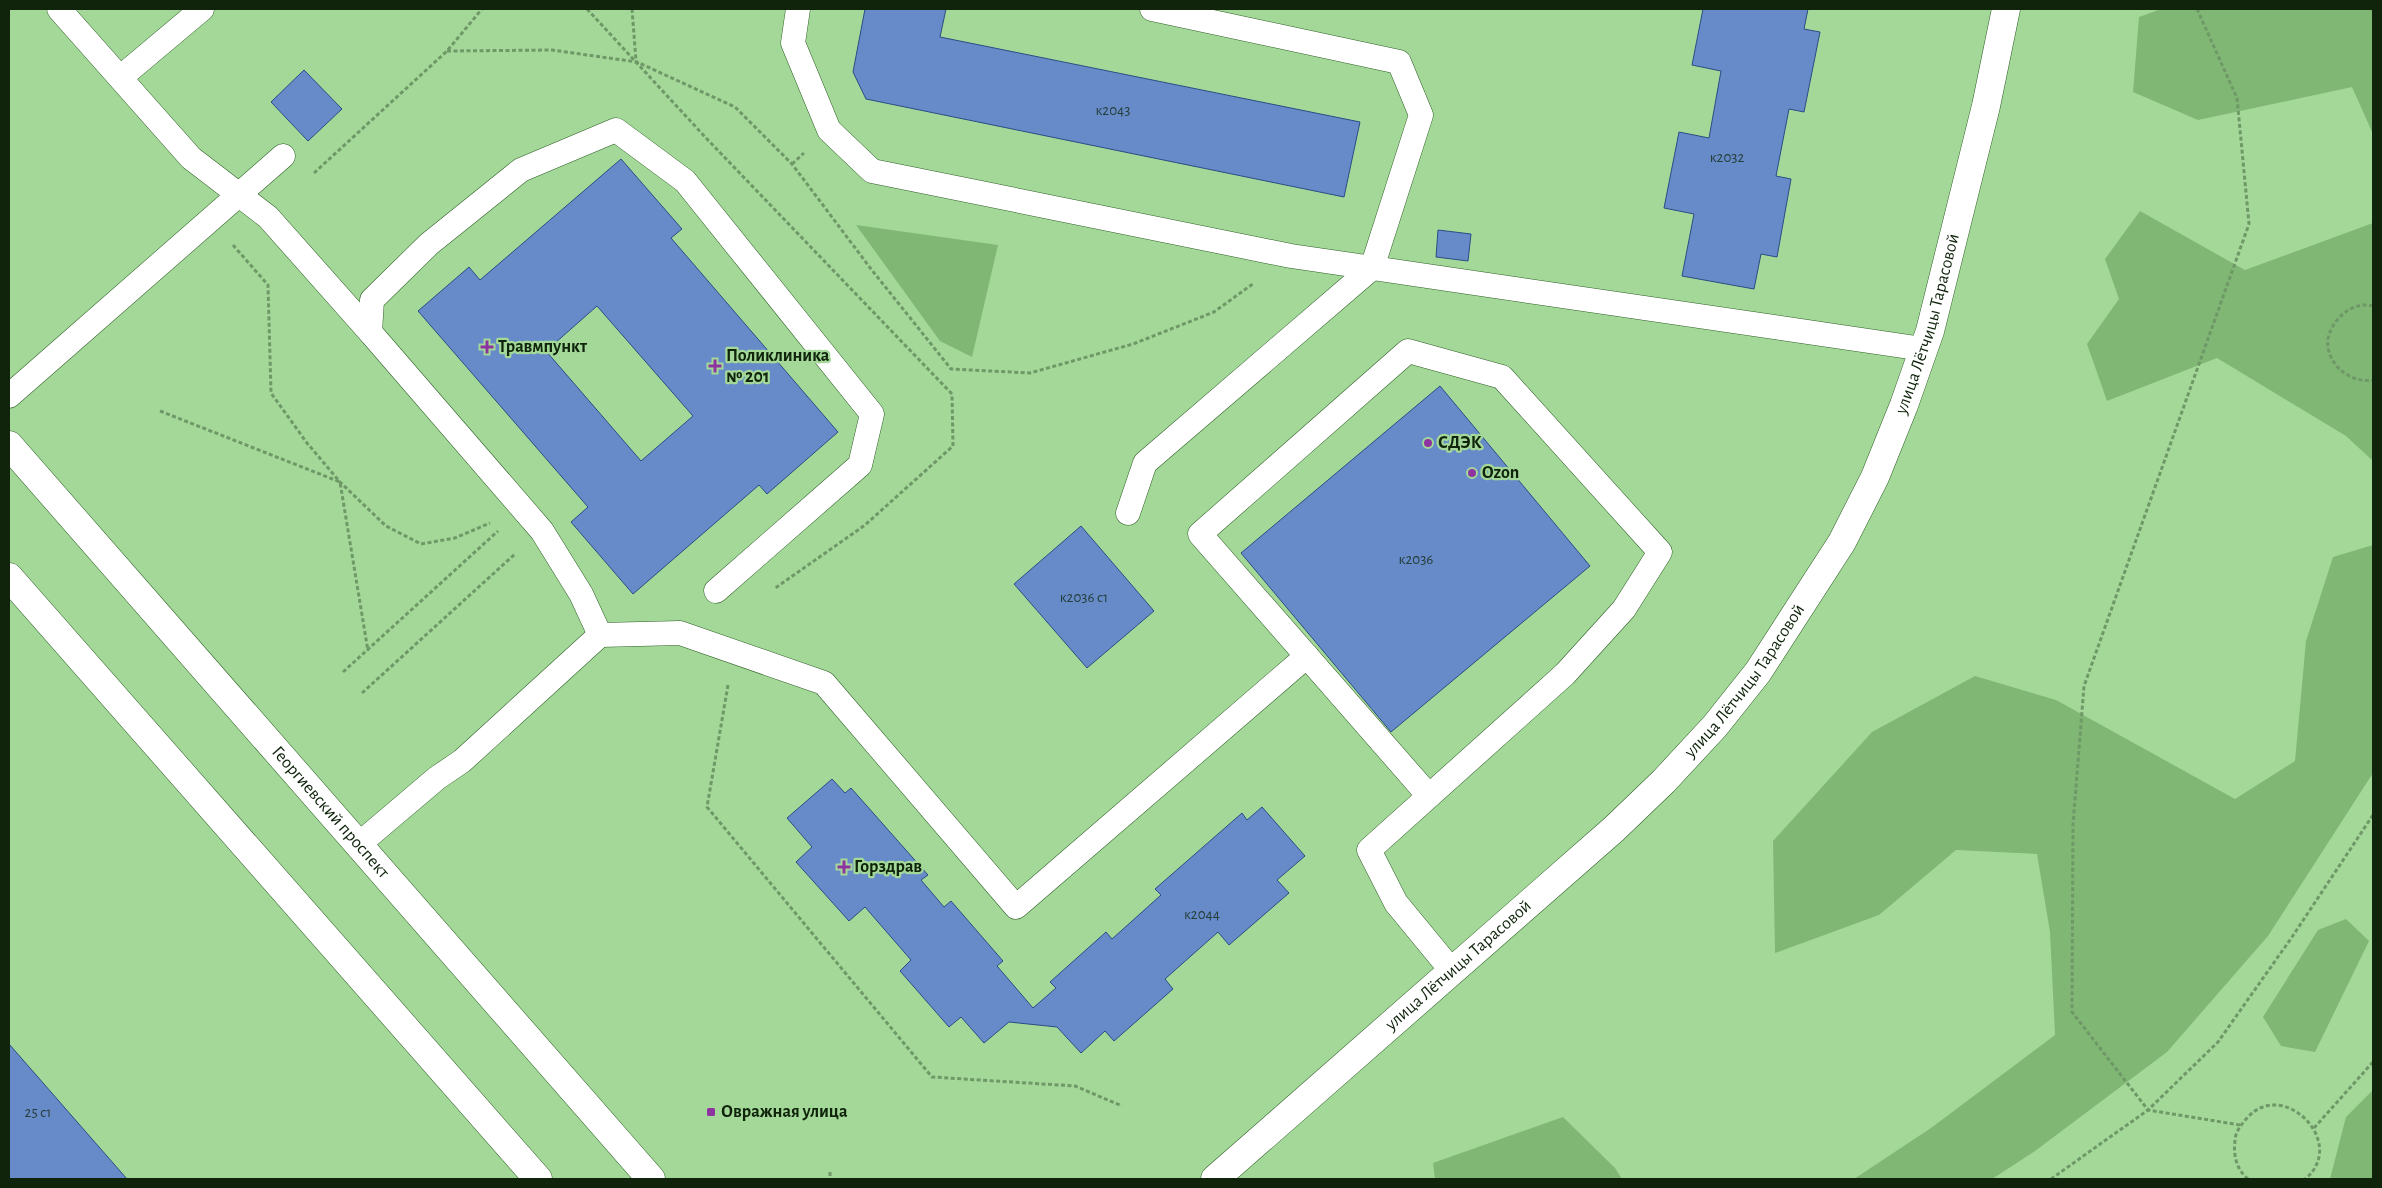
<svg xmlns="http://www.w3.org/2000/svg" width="2382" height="1188" font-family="'Alegreya Sans',sans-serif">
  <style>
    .green { fill: #80b775 }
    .building { fill: #678bc9; stroke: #2b4c84; fill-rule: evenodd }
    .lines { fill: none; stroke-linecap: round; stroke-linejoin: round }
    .service-casing { stroke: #2f5f26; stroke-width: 25 }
    .secondary-casing { stroke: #2f5f26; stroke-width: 29 }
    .primary-casing { stroke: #2f5f26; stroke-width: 29 }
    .path { stroke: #6f9867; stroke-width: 3; stroke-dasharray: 4 2.5; stroke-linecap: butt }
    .service { stroke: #fff; stroke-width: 24 }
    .secondary { stroke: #fff; stroke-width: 28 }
    .primary { stroke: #fff; stroke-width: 28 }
    .poi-dot { fill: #8e34a0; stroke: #a3d899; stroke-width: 2 }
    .labels { text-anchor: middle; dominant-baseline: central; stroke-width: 4.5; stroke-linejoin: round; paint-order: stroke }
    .number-label { font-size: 15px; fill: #253e3a }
    .street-label { font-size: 18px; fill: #0f240b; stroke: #a3d899 }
    .poi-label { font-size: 18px; font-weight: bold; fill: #0f240b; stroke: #a3d899; text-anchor: start }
  </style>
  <rect width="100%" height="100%" fill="#a3d899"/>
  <g class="green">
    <polygon points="2161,9 2373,9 2373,134 2352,87 2198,120 2133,92 2139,17"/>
    <polygon points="2140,211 2245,270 2373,223 2373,461 2346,436 2217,358 2107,401 2087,344 2119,299 2105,259"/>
    <polygon points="856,225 998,245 972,357 940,341"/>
    <polygon points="2373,545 2373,773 2268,936 2167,1052 2035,1151 1992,1179 1854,1179 1931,1128 2055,1035 2050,932 2037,854 1956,850 1879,915 1775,953 1773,841 1872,732 1975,676 2056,700 2235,799 2295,761 2306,641 2333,557"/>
    <polygon points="2346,919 2369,941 2315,1052 2281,1046 2263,1017 2318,930"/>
    <polygon points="2373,1090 2373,1179 2330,1179 2346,1117"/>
    <polygon points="1563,1117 1615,1168 1622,1179 1435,1179 1433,1163"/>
  </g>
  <g class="building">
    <polygon points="865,9 946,9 940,37 1360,122 1344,197 866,99 853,72"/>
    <polygon points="1703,9 1808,9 1804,29 1820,32 1804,112 1789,109 1776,176 1791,179 1777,257 1761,254 1754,289 1682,276 1694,214 1664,208 1679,132 1709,138 1721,71 1692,65"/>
    <polygon points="304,70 342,109 308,141 271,102"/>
    <path d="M 621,159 L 682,229 L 671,238 L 838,432 L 767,494 L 759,485 L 633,594 L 571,522 L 588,507 L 418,311 L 469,267 L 480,280 ZM 597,306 L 693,416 L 641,461 L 546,351 Z"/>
    <polygon points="1438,230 1471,234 1468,261 1436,257"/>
    <polygon points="1440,386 1590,566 1391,732 1241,553"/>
    <polygon points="1081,526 1154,611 1087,668 1014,584"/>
    <polygon points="832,779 845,793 851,788 928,875 921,880 944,907 951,901 1003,961 997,966 1033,1008 1056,988 1050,982 1106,932 1112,939 1161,895 1155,889 1242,813 1247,820 1262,807 1305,856 1277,880 1289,893 1229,945 1218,932 1165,979 1173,989 1114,1041 1105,1031 1081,1053 1057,1027 1009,1022 984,1043 961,1017 949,1027 900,971 911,960 865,907 849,921 796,862 812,847 787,818"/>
    <polygon points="9,1044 127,1179 9,1179"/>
  </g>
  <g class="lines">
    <defs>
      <g id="service">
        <polyline points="59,9 191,158 268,217 370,332"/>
        <polyline points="798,9 793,43 829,130 872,171 1291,256 1923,349"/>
        <polyline points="121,77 202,9"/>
        <polyline points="9,396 283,156"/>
        <polyline points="1128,513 1145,463 1372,268 1421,115 1399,62 1152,9"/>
        <polyline points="600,635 680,633 824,683 1016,907 1307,656"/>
        <polyline points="1429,796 1200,534 1408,351 1502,377 1660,552 1624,609 1565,674 1369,850 1396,903 1452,971"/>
        <polyline points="358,845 437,778 462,761 600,635 581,594 542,531 370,332 372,300 429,244 521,170 616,130 685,181 872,414 860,465 716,591"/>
      </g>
      <g id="secondary">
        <path id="s1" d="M 1215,1179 L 1614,829 L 1664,781 L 1715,726 L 1758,672 L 1842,542 L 1875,477 L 1904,405 L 1930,331 L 1986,106 L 2006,9"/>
      </g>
      <g id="primary">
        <path id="s2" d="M 9,445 L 651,1179"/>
        <polyline points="9,577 538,1179"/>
      </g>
    </defs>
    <use href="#service" class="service-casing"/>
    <use href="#secondary" class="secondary-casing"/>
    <use href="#primary" class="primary-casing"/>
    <g class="path">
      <polyline points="587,9 707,139 952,394 953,446 865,525 774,589"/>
      <polyline points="632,9 636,61"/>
      <polyline points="2197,9 2237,98 2249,224 2084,686 2073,825 2072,1012 2148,1110 2240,1125"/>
      <polyline points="447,51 552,50 637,62 735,107 792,164 871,269 951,369 1030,373 1133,344 1214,312 1254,283"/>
      <polyline points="792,164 804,153"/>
      <polyline points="314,173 447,51 482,9"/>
      <polyline points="233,245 268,285 271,393 307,443 340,482 386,526 421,544 455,538 490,523"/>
      <path d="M 2373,306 C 2353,300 2331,320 2328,339 C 2325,364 2351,384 2373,380"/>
      <polyline points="160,411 340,482 368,651"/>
      <polyline points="343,672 498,531"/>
      <polyline points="728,685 707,807 932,1077 1075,1086 1122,1106"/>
      <polyline points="362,693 515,554"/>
      <polyline points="2314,1128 2373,1062"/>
      <polyline points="830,1172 830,1179"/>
      <polyline points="2051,1179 2148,1110 2218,1042 2292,937 2373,815"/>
      <path d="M 2248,1179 C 2237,1170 2233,1156 2235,1141 C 2235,1132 2241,1125 2247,1118 C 2283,1077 2349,1143 2305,1179"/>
    </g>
    <use href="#service" class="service"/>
    <use href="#secondary" class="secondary"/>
    <use href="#primary" class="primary"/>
  </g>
  <g class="poi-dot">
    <path d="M484.5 339.5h5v5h5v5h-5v5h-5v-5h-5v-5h5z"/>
    <path d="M712.5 358.5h5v5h5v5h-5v5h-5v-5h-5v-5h5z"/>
    <circle cx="1428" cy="443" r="5"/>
    <circle cx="1472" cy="473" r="5"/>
    <path d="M841.5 859.5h5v5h5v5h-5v5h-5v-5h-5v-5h5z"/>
    <rect x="706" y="1107" width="10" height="10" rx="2.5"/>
  </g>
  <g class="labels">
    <g class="number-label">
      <text x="1113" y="110">к2043</text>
      <text x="1727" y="157">к2032</text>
      <text x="1416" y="559">к2036</text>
      <text x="1084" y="597">к2036 с1</text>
      <text x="1202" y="914">к2044</text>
      <text x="38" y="1112">25 с1</text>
    </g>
    <g class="street-label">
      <text stroke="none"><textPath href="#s1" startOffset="1134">улица Лётчицы Тарасовой</textPath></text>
      <text stroke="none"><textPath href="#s1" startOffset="729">улица Лётчицы Тарасовой</textPath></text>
      <text stroke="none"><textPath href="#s2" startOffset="488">Георгиевский проспект</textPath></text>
      <text stroke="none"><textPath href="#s1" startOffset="324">улица Лётчицы Тарасовой</textPath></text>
    </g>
    <g class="poi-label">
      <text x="498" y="347">Травмпункт</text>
      <text x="726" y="356">Поликлиника<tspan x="726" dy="21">№ 201</tspan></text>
      <text x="1438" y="443">СДЭК</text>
      <text x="1482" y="473">Ozon</text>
      <text x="854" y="867">Горздрав</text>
      <text x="721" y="1112">Овражная улица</text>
    </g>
  </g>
  <rect width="2382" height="1188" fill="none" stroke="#0f240b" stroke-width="20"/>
</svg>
